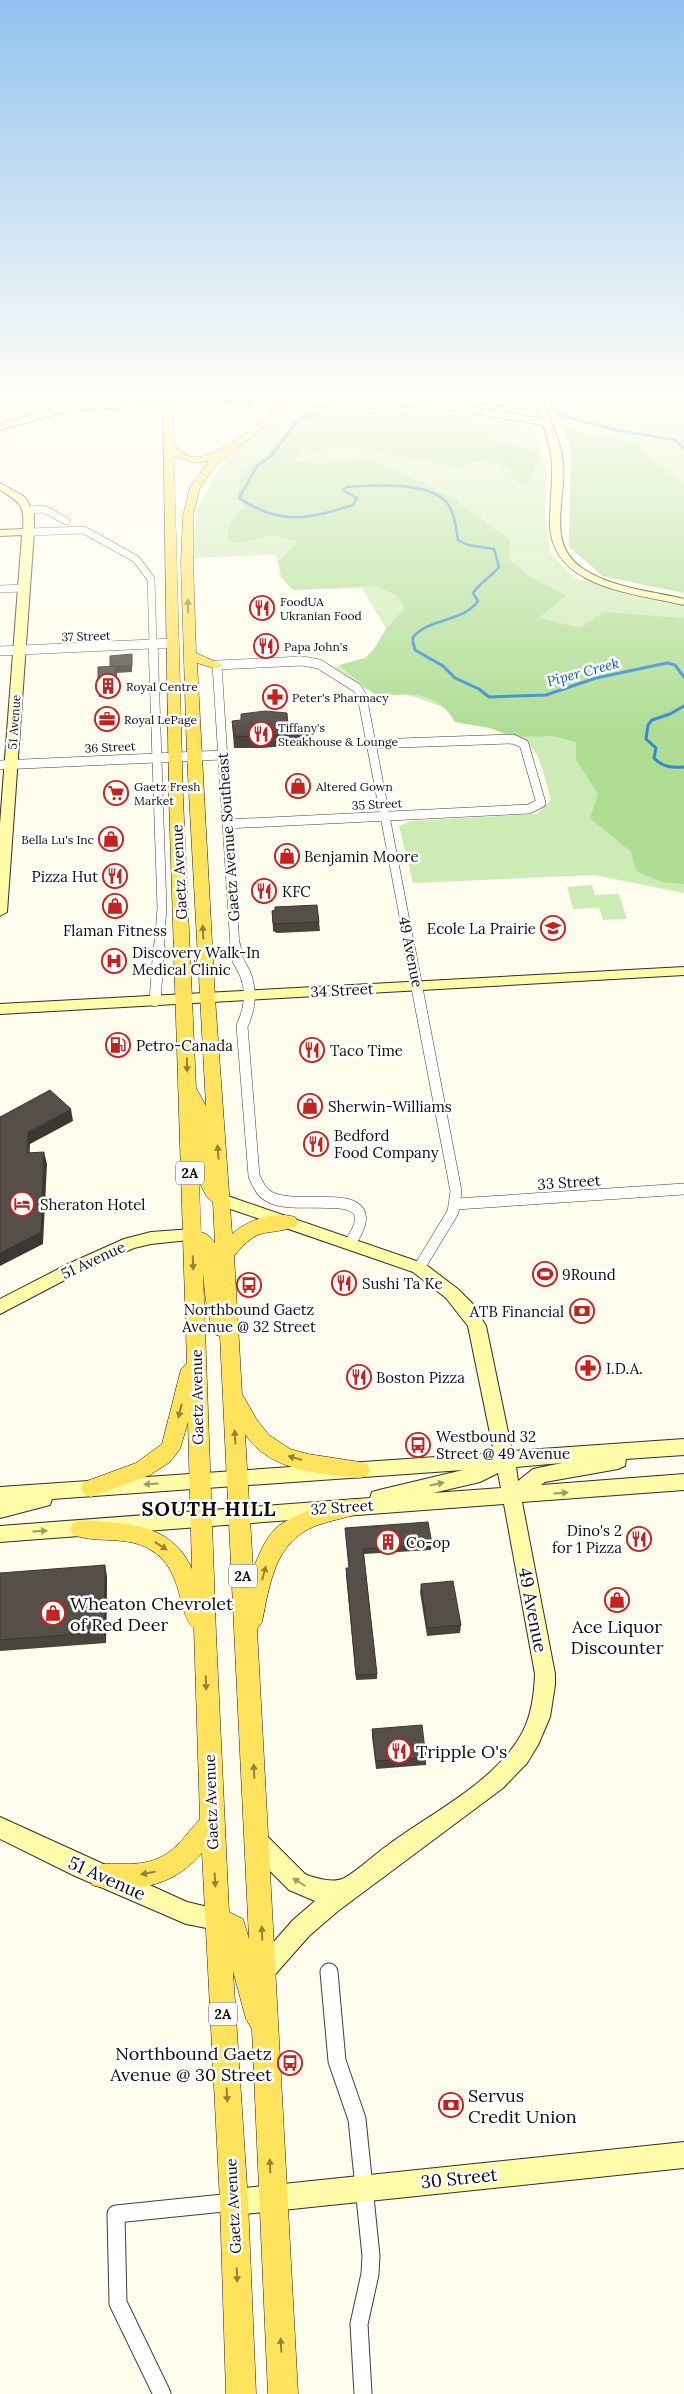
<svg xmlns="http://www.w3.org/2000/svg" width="684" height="2394" font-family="Lora,serif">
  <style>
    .green { fill: #cdebb5 }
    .forest { fill: #afdd93 }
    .pitch { fill: #e0f2c7 }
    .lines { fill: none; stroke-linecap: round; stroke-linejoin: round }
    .stream-far1 { stroke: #3288d4; stroke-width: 2.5 }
    .stream { stroke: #3288d4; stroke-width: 3 }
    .street-far3-casing { stroke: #404040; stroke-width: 8 }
    .street-far2-casing { stroke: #404040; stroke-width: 10 }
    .street-far1-casing { stroke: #404040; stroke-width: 12 }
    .street-casing { stroke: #404040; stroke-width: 19 }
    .secondary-casing { stroke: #2f2f2f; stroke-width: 2 }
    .primary-casing { stroke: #1e1e1e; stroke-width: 1 }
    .street-far3 { stroke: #fff; stroke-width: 7 }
    .street-far2 { stroke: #fff; stroke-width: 9 }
    .street-far1 { stroke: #fff; stroke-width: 11 }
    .street { stroke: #fff; stroke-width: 17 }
    .secondary { fill: #fffba8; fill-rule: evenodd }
    .primary { fill: #ffe35d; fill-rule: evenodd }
    .wall { fill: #4a443f }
    .shaded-wall { fill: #3c3733 }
    .building { fill: #564f49; stroke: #3c3733 }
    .oneway { fill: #928339 }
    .oneway2 { fill: #9e9c6a }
    .labels { text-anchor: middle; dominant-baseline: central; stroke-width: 5; stroke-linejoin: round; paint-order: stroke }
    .far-poi-label { font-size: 12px; fill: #0d0d0d; stroke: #fff; text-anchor: start }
    .far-street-label { font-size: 12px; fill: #0d0d0d; stroke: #fff }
    .far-water-label { font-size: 14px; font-style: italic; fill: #105aa5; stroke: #fff }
    .shield { fill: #fff; stroke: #565656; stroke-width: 1 }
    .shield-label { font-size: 14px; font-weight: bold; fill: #0d0d0d }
    .street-label { font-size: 15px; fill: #0d0d0d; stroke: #fff }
    .poi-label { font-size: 15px; fill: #0d0d0d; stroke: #fff; text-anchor: start }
    .near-poi-label { font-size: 18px; fill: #0d0d0d; stroke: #fff; text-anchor: start }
    .near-street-label { font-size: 18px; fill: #0d0d0d; stroke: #fff }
    .district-label { font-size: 20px; font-weight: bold; letter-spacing: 1px; fill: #0d0d0d; stroke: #fff }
  </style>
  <rect width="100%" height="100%" fill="#fffded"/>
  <g class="green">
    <polygon points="548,400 684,400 684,593 603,576 569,547 571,447"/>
    <path d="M 304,405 L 368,411 L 442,406 L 528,426 L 535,430 L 547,468 L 545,512 L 550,552 L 574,578 L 684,606 L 684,893 L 594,875 L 413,883 L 399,826 L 411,821 L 537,814 L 551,800 C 547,787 541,760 534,750 C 525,739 515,739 504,734 C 470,718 404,686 367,690 L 334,667 L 365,658 L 374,649 L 386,629 L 362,588 L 293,590 L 281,577 L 276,555 L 193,558 L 197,509 L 222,463 L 255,434 L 293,408 Z"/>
    <polygon points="592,885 595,895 619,894 627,919 603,920 599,908 573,909 567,887"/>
  </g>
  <g class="forest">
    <path d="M 305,407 C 349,416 394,411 439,412 C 454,412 469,416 484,418 L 489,440 L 542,452 L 526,487 L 511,477 L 509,468 L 483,460 L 459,467 L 353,447 L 300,451 L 296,461 L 320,464 L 367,458 L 450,496 L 510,540 L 509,559 L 533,579 L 566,595 L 539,618 L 580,628 L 604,612 L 684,618 L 684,884 L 662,882 L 636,871 L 631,852 L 590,818 L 598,794 L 576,760 L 576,742 L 553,736 L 515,737 L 489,728 L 455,722 C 436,689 410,694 376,696 L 339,665 L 365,658 L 374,649 L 386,629 L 405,608 L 398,596 L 377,586 L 293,590 L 281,577 L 279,561 L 298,541 L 272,535 L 239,543 L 228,541 C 227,524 232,518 244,508 L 238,492 L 241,475 L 267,454 Z"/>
    <polygon points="562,428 634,443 684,484 684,593 603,576 569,547 571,447"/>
  </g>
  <path class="pitch" d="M 589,400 L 616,400 L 624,407 C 615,415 601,416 590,408 Z"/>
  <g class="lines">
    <g class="stream-far1">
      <polyline points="459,400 524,409"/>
      <polyline points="348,401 353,400"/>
      <path d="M 329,409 L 298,420 L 271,456 L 257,466 L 239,498 C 281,526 308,519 353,505 L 357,498 L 343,490 L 347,487 C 372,485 430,481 447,503 C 455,513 456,528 458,540 L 468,545 L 494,549 L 499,567 C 491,577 481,582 473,593 L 478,601 C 462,623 431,617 413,637 L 413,643"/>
      <polyline points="558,415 621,431 675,440 684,449"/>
    </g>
    <g class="stream">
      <polyline points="413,642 415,650 443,666 455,678 479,689 489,697 546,695 596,678 667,663 675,665 684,677"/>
      <path d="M 684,706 L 670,714 L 652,720 L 648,725 L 646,739 L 656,748 L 654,758 C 662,767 672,768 684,767"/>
    </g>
    <defs>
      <g id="street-far3">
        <polyline points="29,510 44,509 66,521"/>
        <polyline points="29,532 84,530 136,559 151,579 153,643"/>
        <polyline points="0,589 23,588"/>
        <polyline points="164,643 173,643"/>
      </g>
      <g id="street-far2">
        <polyline points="153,642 162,908 159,947"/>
        <polyline points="0,651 173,643"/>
        <polyline points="0,765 222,755"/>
        <polyline points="227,824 529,809 541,803 524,744 513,739 372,744"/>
        <polyline points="235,947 217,665 303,661 319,664 357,688 362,696 410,947"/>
      </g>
      <g id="street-far1">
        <path d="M 235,946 C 236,964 243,965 247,979 C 252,996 249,1011 242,1026 L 254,1176 C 258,1184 261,1193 270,1197 C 297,1213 392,1181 350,1243"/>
        <polyline points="409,946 456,1191 453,1212 419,1268"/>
        <polyline points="155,1001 159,946"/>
        <polyline points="456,1204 684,1189"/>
      </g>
      <g id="street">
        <polyline points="329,1972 337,2061 357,2119 371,2256 370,2274 359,2324 363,2394"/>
        <polyline points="162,2394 118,2303 116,2214 233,2202"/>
      </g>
      <g id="secondary">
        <polygon points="160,400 170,400 172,402 168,405 67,411 0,430 0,424 66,405"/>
        <path d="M 294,400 L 346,403 L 430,400 L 541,419 L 533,400 L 541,400 C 550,419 560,440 563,461 C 567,498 545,543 582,568 C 611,588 651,591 684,599 L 684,605 C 634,593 547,588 550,519 C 551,481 557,463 543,425 L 430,406 L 346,409 L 298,403 Z"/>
        <path d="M 0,483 L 25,497 L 34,513 L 34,532 L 7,912 L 0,916 L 0,824 L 22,535 L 0,536 L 0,530 L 23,529 C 25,505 20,502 0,490 Z"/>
        <polygon points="684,967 684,975 0,1014 0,1004"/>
        <path d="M 222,1194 L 425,1264 L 458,1289 L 472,1303 L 486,1326 L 512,1451 L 684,1439 L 684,1455 L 626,1459 L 625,1466 L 618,1469 L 545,1482 L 541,1485 L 684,1474 L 684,1490 L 522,1502 L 555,1674 L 555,1685 L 550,1717 L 538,1745 L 527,1763 L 503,1788 L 338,1911 L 309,1936 L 272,1978 L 264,1982 L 256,1978 L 252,1970 L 256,1962 L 293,1920 L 315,1901 L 289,1890 L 250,1851 L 247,1843 L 250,1835 L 258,1832 L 266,1835 L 305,1874 C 313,1878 333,1883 342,1879 C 354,1874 376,1853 388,1845 C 431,1813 488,1786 518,1740 C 531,1720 534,1697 535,1674 L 504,1504 L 0,1542 L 0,1526 L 370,1498 L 372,1492 L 379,1490 L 463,1470 L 52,1499 L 50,1505 L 0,1518 L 0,1487 L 494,1453 L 468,1326 L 446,1298 L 413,1272 L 216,1204 L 214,1200 L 216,1196 ZM 562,1463 L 533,1469 L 518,1481 L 516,1467 ZM 498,1473 L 501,1488 L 433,1493 L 480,1482 Z"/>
        <polygon points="192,1229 198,1231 200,1235 198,1239 151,1244 134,1248 80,1272 0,1314 0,1299 68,1264 124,1239 151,1232"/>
        <polygon points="0,1817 187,1902 225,1911 228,1919 225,1927 217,1930 186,1924 75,1876 0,1839"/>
        <polygon points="684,2142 684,2168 234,2215 225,2211 221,2202 225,2193 234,2189"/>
      </g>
      <path id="primary" d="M 163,400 L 173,400 L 174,444 C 179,450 185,456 193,457 C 218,460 267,416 288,400 L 299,400 L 217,464 L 200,487 L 193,516 L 193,562 L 196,653 L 223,665 L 217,669 L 197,663 L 215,998 L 232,1234 C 247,1220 275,1211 295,1217 L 298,1222 L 295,1227 C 262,1237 260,1225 234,1256 L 242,1394 L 257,1420 L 269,1435 L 290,1449 L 308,1454 L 360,1462 L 367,1464 L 370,1470 L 367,1476 L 360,1478 C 319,1473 270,1472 245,1434 L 253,1569 C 259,1555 265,1539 276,1528 C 290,1515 345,1494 363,1500 L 366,1506 L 363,1512 C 348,1518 331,1520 315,1526 C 274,1543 270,1584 262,1622 L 257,1629 L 298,2394 L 268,2394 L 252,2029 L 246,2019 L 233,1971 L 248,2202 L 256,2394 L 226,2394 L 220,2202 L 202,1853 C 180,1878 156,1888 123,1888 C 112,1888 103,1889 92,1885 L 89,1876 L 92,1867 C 105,1862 118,1864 131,1864 C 169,1862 177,1845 200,1819 L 194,1628 C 178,1618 184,1569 151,1550 C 127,1535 98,1544 73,1535 L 70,1529 L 73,1523 C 83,1519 92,1521 103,1522 C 142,1524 175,1531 192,1569 L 188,1422 L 180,1449 L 170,1462 L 150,1475 L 91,1497 L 84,1494 L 81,1488 L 84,1482 L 136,1463 L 162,1444 L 181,1369 L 187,1363 L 169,798 ZM 174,456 L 194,463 L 209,461 L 190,487 L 183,516 L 181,562 L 187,756 L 206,1106 L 196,1088 L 183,798 ZM 199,1182 L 207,1197 L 213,1202 L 215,1243 L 208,1235 L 201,1232 ZM 203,1272 C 205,1293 206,1316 216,1335 L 220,1336 L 249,1939 L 243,1919 L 229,1912 L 216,1634 Z"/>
    </defs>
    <use href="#street-far3" class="street-far3-casing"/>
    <use href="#street-far2" class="street-far2-casing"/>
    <use href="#street-far1" class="street-far1-casing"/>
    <use href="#street" class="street-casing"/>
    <use href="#secondary" class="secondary-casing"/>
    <use href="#primary" class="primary-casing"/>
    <use href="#street-far3" class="street-far3"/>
    <use href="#street-far2" class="street-far2"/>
    <use href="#street-far1" class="street-far1"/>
    <use href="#street" class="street"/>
    <use href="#secondary" class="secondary"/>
    <use href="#primary" class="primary"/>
  </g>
  <g class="wall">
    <polygon points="205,400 256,400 247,407"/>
    <polygon points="132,654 132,672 116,673 117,696 99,697 98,688 110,667"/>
    <polygon points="232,721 288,725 309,733 309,744 262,748 234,748"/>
    <polygon points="272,911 319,922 320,931 277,933 273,931"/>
    <polygon points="345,1528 432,1544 431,1550 364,1554 377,1674 377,1679 356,1680 346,1574 346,1568 349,1568"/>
    <polygon points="0,1573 107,1576 106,1643 0,1651"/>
    <polygon points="421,1584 461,1625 460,1633 427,1636 420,1592"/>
    <polygon points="372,1729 426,1758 426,1765 376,1769 372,1737"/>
  </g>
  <g class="shaded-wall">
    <polygon points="247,400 256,400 247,407"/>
    <polygon points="116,666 117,675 117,696 116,687"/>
    <polygon points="71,1109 73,1121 30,1144 29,1165 27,1153 28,1132"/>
    <polygon points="44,1152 47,1164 43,1244 0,1266 0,1253"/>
    <polygon points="105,1565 107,1576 106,1643 104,1632"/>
  </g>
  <g class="building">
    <polygon points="132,654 132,666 110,667 110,656"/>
    <polygon points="116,666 116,687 98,688 98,667"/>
    <polygon points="265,711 287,713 288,725 309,733 262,737 234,736 232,721 241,720 241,714"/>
    <polygon points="317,905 319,922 276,924 273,923 272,911 275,910 275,907"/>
    <polygon points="50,1090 71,1109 28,1132 27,1153 44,1152 41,1232 0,1253 0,1117"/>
    <polygon points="428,1522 432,1544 363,1549 377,1674 356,1675 346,1568 349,1568 345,1528"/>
    <polygon points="105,1565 104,1632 0,1640 0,1573"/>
    <polygon points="453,1581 461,1625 427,1628 421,1584"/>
    <polygon points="422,1725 426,1758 376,1761 372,1729"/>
  </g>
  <defs><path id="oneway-solid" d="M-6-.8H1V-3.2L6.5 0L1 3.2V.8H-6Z" transform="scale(1.25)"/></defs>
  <g class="oneway">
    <use href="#oneway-solid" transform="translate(188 606) rotate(-92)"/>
    <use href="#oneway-solid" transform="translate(203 932) rotate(-93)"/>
    <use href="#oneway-solid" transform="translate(187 1065) rotate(89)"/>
    <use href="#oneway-solid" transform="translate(218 1152) rotate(-94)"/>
    <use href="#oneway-solid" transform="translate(193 1263) rotate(88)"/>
    <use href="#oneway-solid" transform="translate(180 1411) rotate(103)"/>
    <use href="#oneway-solid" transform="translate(235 1437) rotate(-93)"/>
    <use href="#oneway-solid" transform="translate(295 1458) rotate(-164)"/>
    <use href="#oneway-solid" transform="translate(161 1546) rotate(33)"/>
    <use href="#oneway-solid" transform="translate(264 1573) rotate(-75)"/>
    <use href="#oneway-solid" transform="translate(206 1683) rotate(88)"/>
    <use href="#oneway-solid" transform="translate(254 1771) rotate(-93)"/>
    <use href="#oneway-solid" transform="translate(148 1873) rotate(170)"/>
    <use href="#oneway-solid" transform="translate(215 1880) rotate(87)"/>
    <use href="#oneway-solid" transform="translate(262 1933) rotate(-92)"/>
    <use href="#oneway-solid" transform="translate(227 2095) rotate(87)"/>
    <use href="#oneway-solid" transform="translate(270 2166) rotate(-92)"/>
    <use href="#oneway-solid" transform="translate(237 2275) rotate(88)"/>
    <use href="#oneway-solid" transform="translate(281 2345) rotate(-93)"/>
  </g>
  <g class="oneway2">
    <use href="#oneway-solid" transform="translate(151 1484) rotate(177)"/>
    <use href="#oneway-solid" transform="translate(437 1484) rotate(-12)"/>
    <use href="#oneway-solid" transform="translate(561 1493) rotate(-4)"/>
    <use href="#oneway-solid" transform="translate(40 1531) rotate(-3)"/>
    <use href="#oneway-solid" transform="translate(299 1882) rotate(-148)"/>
  </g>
  <linearGradient id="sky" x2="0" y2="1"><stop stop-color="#91c2ef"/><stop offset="0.54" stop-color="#fffef7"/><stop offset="1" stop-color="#fffef7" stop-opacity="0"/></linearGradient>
  <rect width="684" height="735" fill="url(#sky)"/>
  <defs>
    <symbol id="restaurant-ring" viewBox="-11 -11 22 22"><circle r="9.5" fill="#fff" stroke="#c4221e" stroke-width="1.5"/><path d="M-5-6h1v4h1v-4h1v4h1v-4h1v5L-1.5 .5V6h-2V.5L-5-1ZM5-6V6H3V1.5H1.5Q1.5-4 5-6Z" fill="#c4221e"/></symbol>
    <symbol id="building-ring" viewBox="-11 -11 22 22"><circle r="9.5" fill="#fff" stroke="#c4221e" stroke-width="1.5"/><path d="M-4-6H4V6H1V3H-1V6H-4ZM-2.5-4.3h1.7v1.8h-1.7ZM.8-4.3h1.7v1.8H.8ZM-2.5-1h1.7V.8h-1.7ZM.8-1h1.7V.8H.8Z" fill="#c4221e"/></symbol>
    <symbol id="pharmacy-ring" viewBox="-11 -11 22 22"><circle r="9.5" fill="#fff" stroke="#c4221e" stroke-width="1.5"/><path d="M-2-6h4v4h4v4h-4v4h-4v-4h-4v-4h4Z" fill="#c4221e"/></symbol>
    <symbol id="office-ring" viewBox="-11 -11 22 22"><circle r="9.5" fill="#fff" stroke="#c4221e" stroke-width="1.5"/><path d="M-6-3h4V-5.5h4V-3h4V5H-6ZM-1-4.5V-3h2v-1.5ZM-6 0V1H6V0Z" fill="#c4221e"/></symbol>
    <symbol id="shop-ring" viewBox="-11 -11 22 22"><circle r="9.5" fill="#fff" stroke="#c4221e" stroke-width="1.5"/><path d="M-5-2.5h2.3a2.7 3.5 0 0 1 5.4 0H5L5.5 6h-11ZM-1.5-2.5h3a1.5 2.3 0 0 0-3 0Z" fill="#c4221e"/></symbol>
    <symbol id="supermarket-ring" viewBox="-11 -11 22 22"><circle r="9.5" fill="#fff" stroke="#c4221e" stroke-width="1.5"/><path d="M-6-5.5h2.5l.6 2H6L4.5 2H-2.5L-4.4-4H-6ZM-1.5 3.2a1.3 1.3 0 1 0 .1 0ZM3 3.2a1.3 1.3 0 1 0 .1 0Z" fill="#c4221e"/></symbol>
    <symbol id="school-ring" viewBox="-11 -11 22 22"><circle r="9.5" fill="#fff" stroke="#c4221e" stroke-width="1.5"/><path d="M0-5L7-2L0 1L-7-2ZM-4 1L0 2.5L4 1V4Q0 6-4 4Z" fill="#c4221e"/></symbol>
    <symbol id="hospital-ring" viewBox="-11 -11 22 22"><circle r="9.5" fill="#fff" stroke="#c4221e" stroke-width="1.5"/><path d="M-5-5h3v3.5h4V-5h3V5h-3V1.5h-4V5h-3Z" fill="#c4221e"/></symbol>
    <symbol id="fuel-ring" viewBox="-11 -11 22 22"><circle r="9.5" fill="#fff" stroke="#c4221e" stroke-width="1.5"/><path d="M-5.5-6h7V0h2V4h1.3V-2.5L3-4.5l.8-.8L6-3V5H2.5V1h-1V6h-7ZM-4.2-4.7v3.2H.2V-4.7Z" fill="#c4221e"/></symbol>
    <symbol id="hotel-ring" viewBox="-11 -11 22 22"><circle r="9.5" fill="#fff" stroke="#c4221e" stroke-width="1.5"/><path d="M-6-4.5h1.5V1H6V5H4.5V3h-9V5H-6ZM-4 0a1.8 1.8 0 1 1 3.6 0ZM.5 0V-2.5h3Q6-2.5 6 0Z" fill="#c4221e"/></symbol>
    <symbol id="stadium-ring" viewBox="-11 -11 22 22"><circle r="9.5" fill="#fff" stroke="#c4221e" stroke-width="1.5"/><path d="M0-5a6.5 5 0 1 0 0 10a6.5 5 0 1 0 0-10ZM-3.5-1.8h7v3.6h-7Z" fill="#c4221e"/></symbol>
    <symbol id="bus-ring" viewBox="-11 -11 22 22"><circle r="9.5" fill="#fff" stroke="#c4221e" stroke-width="1.5"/><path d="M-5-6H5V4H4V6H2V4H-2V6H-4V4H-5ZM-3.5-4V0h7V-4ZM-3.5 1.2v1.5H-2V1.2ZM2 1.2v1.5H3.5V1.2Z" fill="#c4221e"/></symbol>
    <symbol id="bank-ring" viewBox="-11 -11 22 22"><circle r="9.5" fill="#fff" stroke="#c4221e" stroke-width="1.5"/><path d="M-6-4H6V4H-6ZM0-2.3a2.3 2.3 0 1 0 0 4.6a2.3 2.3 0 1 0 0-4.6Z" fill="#c4221e"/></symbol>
  </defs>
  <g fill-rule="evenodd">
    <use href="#restaurant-ring" x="248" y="594" width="28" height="28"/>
    <use href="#restaurant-ring" x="252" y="632" width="28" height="28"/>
    <use href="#building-ring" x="94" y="672" width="28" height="28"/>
    <use href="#pharmacy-ring" x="261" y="683" width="28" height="28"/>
    <use href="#office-ring" x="93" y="705" width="28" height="28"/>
    <use href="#restaurant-ring" x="247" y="720" width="28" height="28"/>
    <use href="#shop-ring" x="284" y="772" width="28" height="28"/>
    <use href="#supermarket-ring" x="102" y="779" width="28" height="28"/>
    <use href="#shop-ring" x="97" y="825" width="28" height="28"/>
    <use href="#shop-ring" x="273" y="842" width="28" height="28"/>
    <use href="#restaurant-ring" x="101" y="862" width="28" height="28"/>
    <use href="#restaurant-ring" x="250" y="877" width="28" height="28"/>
    <use href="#shop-ring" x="101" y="892" width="28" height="28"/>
    <use href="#school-ring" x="539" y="914" width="28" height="28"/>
    <use href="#hospital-ring" x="100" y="947" width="28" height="28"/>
    <use href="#fuel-ring" x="104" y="1031" width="28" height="28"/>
    <use href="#restaurant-ring" x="298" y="1036" width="28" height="28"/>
    <use href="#shop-ring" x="296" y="1092" width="28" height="28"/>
    <use href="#restaurant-ring" x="302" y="1130" width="28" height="28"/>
    <use href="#hotel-ring" x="8" y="1190" width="28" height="28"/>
    <use href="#stadium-ring" x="531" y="1260" width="28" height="28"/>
    <use href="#restaurant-ring" x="330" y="1269" width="28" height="28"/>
    <use href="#bus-ring" x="235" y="1271" width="28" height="28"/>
    <use href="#bank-ring" x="568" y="1297" width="28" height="28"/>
    <use href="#pharmacy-ring" x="574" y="1354" width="28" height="28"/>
    <use href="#restaurant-ring" x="345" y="1363" width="28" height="28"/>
    <use href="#bus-ring" x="404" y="1431" width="28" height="28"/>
    <use href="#restaurant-ring" x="625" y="1525" width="28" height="28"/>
    <use href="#building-ring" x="374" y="1528" width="28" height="28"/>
    <use href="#shop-ring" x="603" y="1586" width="28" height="28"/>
    <use href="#shop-ring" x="39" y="1599" width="28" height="28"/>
    <use href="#restaurant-ring" x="385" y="1737" width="28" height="28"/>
    <use href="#bus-ring" x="276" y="2049" width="28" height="28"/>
    <use href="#bank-ring" x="437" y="2091" width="28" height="28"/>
  </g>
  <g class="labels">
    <g class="far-poi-label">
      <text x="280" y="601">FoodUA<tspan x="280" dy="14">Ukranian Food</tspan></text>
      <text x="284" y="646">Papa John's</text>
      <text x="126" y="686">Royal Centre</text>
      <text x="292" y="697">Peter's Pharmacy</text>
      <text x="124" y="719">Royal LePage</text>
      <text x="278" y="727">Tiffany's<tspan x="278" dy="14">Steakhouse &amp; Lounge</tspan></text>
      <text x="134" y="786">Gaetz Fresh<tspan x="134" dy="14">Market</tspan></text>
      <text x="316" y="786">Altered Gown</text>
      <text x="94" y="839" text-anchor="end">Bella Lu's Inc</text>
    </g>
    <g class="far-street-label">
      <text transform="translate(86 636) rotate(-2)">37 Street</text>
      <text transform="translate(14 722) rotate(-86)">51 Avenue</text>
      <text transform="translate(110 747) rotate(-3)">36 Street</text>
      <text transform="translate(377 804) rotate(-3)">35 Street</text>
    </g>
    <g class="far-water-label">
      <text transform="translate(583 672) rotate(-15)">Piper Creek</text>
    </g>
    <g class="shield">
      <rect x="176" y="1161.5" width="28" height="23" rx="4"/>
      <rect x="229" y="1564.5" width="28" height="23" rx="4"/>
      <rect x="209" y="2002.5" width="28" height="23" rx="4"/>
    </g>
    <g class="shield-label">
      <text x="190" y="1173">2A</text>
      <text x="243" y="1576">2A</text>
      <text x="223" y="2014">2A</text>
    </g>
    <g class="street-label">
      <text transform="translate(228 837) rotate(-94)">Gaetz Avenue Southeast</text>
      <text transform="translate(179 872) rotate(-93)">Gaetz Avenue</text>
      <text transform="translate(411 952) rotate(79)">49 Avenue</text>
      <text transform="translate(342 990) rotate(-3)">34 Street</text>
      <text transform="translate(569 1182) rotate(-4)">33 Street</text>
      <text transform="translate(93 1260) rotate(-25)">51 Avenue</text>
      <text transform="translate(197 1397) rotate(-91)">Gaetz Avenue</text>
      <text transform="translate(342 1507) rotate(-4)">32 Street</text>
      <text transform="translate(211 1802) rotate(-92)">Gaetz Avenue</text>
      <text transform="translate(233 2206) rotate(-93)">Gaetz Avenue</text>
    </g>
    <g class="poi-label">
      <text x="304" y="856">Benjamin Moore</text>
      <text x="98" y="876" text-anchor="end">Pizza Hut</text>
      <text x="282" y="891">KFC</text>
      <text x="536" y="928" text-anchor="end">Ecole La Prairie</text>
      <text x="115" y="930" text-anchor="middle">Flaman Fitness</text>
      <text x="132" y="952">Discovery Walk-In<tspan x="132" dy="17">Medical Clinic</tspan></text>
      <text x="136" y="1045">Petro-Canada</text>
      <text x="330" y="1050">Taco Time</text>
      <text x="328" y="1106">Sherwin-Williams</text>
      <text x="334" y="1135">Bedford<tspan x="334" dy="17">Food Company</tspan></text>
      <text x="40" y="1204">Sheraton Hotel</text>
      <text x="562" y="1274">9Round</text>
      <text x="362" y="1283">Sushi Ta Ke</text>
      <text x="249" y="1309" text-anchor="middle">Northbound Gaetz<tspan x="249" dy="17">Avenue @ 32 Street</tspan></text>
      <text x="564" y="1311" text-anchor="end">ATB Financial</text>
      <text x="606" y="1368">I.D.A.</text>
      <text x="376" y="1377">Boston Pizza</text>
      <text x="436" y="1436">Westbound 32<tspan x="436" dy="17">Street @ 49 Avenue</tspan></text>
      <text x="622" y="1530" text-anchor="end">Dino's 2<tspan x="622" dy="17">for 1 Pizza</tspan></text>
      <text x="406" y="1542">Co-op</text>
    </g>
    <g class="near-poi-label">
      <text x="70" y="1603">Wheaton Chevrolet<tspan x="70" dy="21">of Red Deer</tspan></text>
      <text x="617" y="1626" text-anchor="middle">Ace Liquor<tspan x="617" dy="21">Discounter</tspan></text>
      <text x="416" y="1751">Tripple O's</text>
      <text x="272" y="2053" text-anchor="end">Northbound Gaetz<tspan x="272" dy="21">Avenue @ 30 Street</tspan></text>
      <text x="468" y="2095">Servus<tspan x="468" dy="21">Credit Union</tspan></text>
    </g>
    <g class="near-street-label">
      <text transform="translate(533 1610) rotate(79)">49 Avenue</text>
      <text transform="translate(107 1878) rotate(24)">51 Avenue</text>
      <text transform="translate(459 2178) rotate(-6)">30 Street</text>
    </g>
    <g class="district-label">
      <text x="209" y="1508">SOUTH HILL</text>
    </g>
  </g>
</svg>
